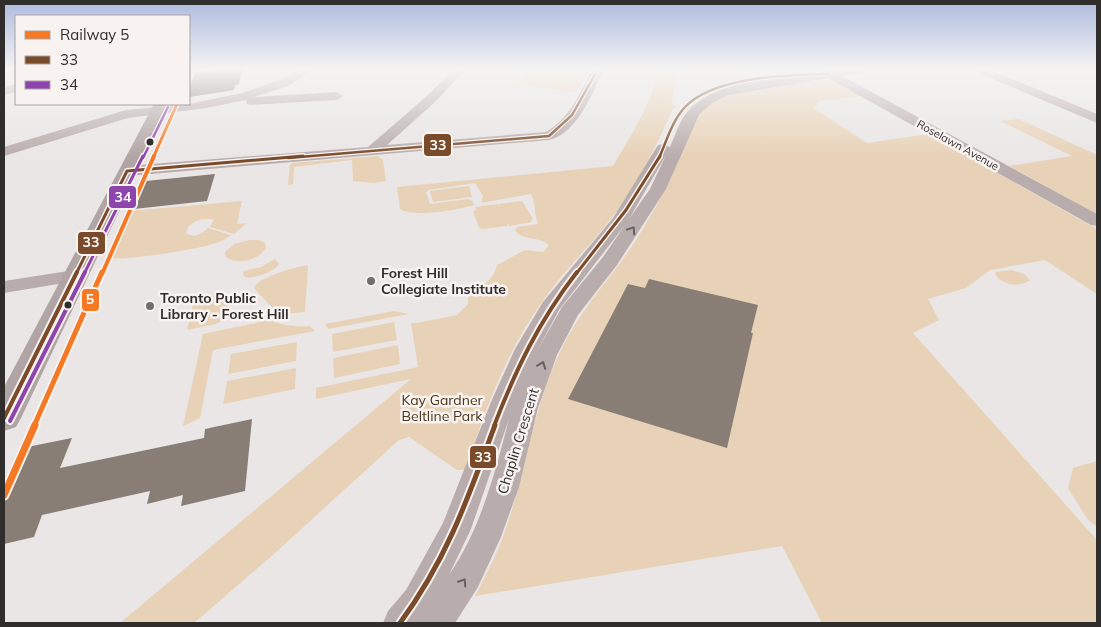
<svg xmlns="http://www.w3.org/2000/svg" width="1101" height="627" font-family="Mulish,sans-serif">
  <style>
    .green { fill: #e8d2b7 }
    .building { fill: #887e76 }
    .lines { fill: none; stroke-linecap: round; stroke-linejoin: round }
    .minor { fill: #b9acac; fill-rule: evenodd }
    .major { fill: #b1a4a4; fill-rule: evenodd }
    .bus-1-far3-casing { stroke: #f8f2f0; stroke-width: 5 }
    .bus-1-far2-casing { stroke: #f8f2f0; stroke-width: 6 }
    .bus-1-far1-casing { stroke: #f8f2f0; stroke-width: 8 }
    .bus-1-casing { stroke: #f8f2f0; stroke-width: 9 }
    .bus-2-far2-casing { stroke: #f8f2f0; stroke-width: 5 }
    .bus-2-far1-casing { stroke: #f8f2f0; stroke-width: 6 }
    .bus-2-casing { stroke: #f8f2f0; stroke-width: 8 }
    .bus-1-far3 { stroke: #7a4b2a; stroke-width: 2.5 }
    .bus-1-far2 { stroke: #7a4b2a; stroke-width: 3 }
    .bus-1-far1 { stroke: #7a4b2a; stroke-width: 4 }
    .bus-1 { stroke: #7a4b2a; stroke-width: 5 }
    .bus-2-far2 { stroke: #8e44ad; stroke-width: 2.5 }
    .bus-2-far1 { stroke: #8e44ad; stroke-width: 3 }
    .bus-2 { stroke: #8e44ad; stroke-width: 4 }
    .rail-1-far3-casing { stroke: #f8f2f0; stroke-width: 5.5 }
    .rail-1-far2-casing { stroke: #f8f2f0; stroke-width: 7 }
    .rail-1-far1-casing { stroke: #f8f2f0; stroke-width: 9 }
    .rail-1-casing { stroke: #f8f2f0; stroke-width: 11 }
    .rail-1-far3 { stroke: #f57924; stroke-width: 3 }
    .rail-1-far2 { stroke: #f57924; stroke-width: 4 }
    .rail-1-far1 { stroke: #f57924; stroke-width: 5 }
    .rail-1 { stroke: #f57924; stroke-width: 7 }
    .oneway { stroke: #676060 }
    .bus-dot { fill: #302e2d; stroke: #f8f2f0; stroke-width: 2 }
    .poi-dot { fill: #716e6d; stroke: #f8f2f0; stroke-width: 2 }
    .labels { text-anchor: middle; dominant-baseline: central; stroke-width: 5; stroke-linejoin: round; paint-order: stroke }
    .far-street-label { font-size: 11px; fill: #302e2d; stroke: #f8f2f0 }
    .poi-label { font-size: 14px; font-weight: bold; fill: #302e2d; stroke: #f8f2f0; text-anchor: start }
    .park-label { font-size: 14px; fill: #4b3619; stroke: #f8f2f0 }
    .street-label { font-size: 14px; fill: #302e2d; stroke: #f8f2f0 }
    .line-badge { stroke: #f8f2f0; stroke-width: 2 }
    .badge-label { font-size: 14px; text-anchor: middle; font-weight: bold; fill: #fff }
  </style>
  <rect width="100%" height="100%" fill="#e9e6e5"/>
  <g class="green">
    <polygon points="531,69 588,72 576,92 518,85"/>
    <path d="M 658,69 L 679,69 L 671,105 L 678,106 L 673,109 C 655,149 635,189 607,224 C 586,250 561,274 542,302 C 506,352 484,412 466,470 L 457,470 L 409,437 L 399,440 L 275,553 L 194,623 L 120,623 L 411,379 L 316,399 L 316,388 L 418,367 L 411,323 L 417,323 L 457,315 L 468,304 L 468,298 C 479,285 493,283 497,265 L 525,250 L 543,252 L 549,245 C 539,236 524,241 515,231 L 517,227 L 538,224 C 534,213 536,203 531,194 L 481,203 L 483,196 L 475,183 L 429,190 L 426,192 L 430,204 L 468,199 L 473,201 L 474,205 C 458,210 413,218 400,209 L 397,187 L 613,166 C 629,138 654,101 658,69 Z"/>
    <path d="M 823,79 L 832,81 L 860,96 L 820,101 L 817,103 L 819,105 L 812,107 L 867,143 L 928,134 L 1097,229 L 1097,294 L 1045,260 L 990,270 L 966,288 L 928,299 L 939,320 L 913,333 L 1097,540 L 1097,623 L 822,623 L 782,546 L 475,596 C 486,574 498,553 505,531 C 526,471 533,407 561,350 C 577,316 601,289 623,259 C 639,237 653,212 666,188 C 678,168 692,117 709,105 C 740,83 787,84 823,79 Z"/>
    <polygon points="1019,119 1097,155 1097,214 1009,166 1072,156 1000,121"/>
    <polygon points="378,156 383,160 386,181 374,183 353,181 352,160 294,167 293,184 288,185 290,165 292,163"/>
    <polygon points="469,186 472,197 433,202 430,191"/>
    <path d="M 242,201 L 237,224 L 247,223 L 234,234 L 210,227 L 214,220 C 203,217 188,221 186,233 C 195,239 201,234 208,228 L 231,235 C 226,239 220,242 213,244 C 198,249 125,261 111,258 L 112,252 L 130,211 Z"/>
    <polygon points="522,201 533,219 531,220 532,222 509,226 507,223 507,226 483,229 479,228 473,211 476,210 475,207 498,204 499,207 499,204"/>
    <path d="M 250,240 L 259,240 L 265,243 L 266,248 C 258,260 238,266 226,257 L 225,252 L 234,244 Z"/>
    <path d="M 275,259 L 279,264 C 272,273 255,279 245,277 L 243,274 L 244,271 L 261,267 Z"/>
    <path d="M 308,265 L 305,312 L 278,314 L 254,288 C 257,277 296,267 308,265 Z"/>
    <path d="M 1011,270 L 1024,274 L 1030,280 C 1019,288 1005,285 996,276 L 995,272 Z"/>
    <polygon points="216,295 229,299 230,317 216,324 187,330 194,300"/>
    <polygon points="394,311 409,314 328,329 325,324"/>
    <path d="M 270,320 C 283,326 296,327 310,326 L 315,331 L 213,350 L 200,418 L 183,426 L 203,334 Z"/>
    <polygon points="394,322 397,340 333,352 332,334"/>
    <polygon points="297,342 296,361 228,374 231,354"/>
    <polygon points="398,345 400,364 334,378 333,358"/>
    <polygon points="296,368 295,389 223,404 227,381"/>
    <polygon points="1097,461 1097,527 1088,520 1068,488 1073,468"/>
  </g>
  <g class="building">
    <polygon points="214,69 243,69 239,84 235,86 234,90 189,97 189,89 195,73 201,71 213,72"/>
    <polygon points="215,174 207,201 134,209 146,181"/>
    <polygon points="649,279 758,305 751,333 753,333 727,448 568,399 628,284 645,288"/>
    <polygon points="252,419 245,491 181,506 183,495 147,504 150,491 42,515 34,537 4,544 4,500 27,447 72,438 60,468 204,438 205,429"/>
  </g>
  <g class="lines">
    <g class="minor">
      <polygon points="301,69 315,69 288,86 254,97 337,92 343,96 337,100 251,105 247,104 246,100 206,108 128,118 4,156 4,147 126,110 189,104 242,93 280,80"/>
      <path d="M 454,69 L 466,69 L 435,102 L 387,145 L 546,132 C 569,119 581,92 592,69 L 604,69 C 592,93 578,133 549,140 L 127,176 L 122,174 L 119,171 L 122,168 L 127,166 L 368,147 L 427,96 Z"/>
      <path d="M 824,69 L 871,69 L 865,72 L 842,76 L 1097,214 L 1097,226 L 1091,225 L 828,78 L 728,95 L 712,103 L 699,115 L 666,189 L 617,265 L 578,315 L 557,355 L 538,408 L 519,487 L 501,537 L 478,587 L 455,623 L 383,623 L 388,611 L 406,590 L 443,523 L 491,402 L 515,349 L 543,302 L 613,218 L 658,145 L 663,144 L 670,147 C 675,136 680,119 689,110 C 717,80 781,77 820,72 ZM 666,155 L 650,189 L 629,219 ZM 625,225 L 603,257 L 562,307 L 536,353 L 559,310 ZM 509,419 C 495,473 481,528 449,575 L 471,529 Z"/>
      <polygon points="972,69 988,69 1097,114 1097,123 974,71"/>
      <polygon points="16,84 16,92 4,95 4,87"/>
      <polygon points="75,270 82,272 85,276 82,280 4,293 4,281"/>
    </g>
    <polygon class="major" points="154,104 170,104 21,418 16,427 4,431 4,387"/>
    <defs>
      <g id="bus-1-far3">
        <polyline points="288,158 549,136 572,115 598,69"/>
        <path d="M 659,158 C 667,140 672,121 685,107 C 715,76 789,75 829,74"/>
      </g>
      <g id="bus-1-far2">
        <polyline points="76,274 127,171 303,156"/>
        <polyline points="576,274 626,210 660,156"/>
      </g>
      <g id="bus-1-far1">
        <polyline points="4,418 77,272"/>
        <path d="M 494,426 C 516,369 539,321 577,272"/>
      </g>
      <path id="bus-1" d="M 400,623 C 447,559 468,498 495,425"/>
      <polyline id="bus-2-far2" points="143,158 168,107"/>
      <polyline id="bus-2-far1" points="84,274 143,156"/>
      <polyline id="bus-2" points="10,421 85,272"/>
    </defs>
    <use href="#bus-1-far3" class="bus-1-far3-casing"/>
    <use href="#bus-1-far2" class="bus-1-far2-casing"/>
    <use href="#bus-1-far1" class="bus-1-far1-casing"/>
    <use href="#bus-1" class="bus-1-casing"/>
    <use href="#bus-2-far2" class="bus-2-far2-casing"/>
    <use href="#bus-2-far1" class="bus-2-far1-casing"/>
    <use href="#bus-2" class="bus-2-casing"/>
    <use href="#bus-1-far3" class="bus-1-far3"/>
    <use href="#bus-1-far2" class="bus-1-far2"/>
    <use href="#bus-1-far1" class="bus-1-far1"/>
    <use href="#bus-1" class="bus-1"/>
    <use href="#bus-2-far2" class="bus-2-far2"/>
    <use href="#bus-2-far1" class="bus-2-far1"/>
    <use href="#bus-2" class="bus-2"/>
    <defs>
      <polyline id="rail-1-far3" points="153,158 177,104"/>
      <polyline id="rail-1-far2" points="102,274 154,156"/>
      <polyline id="rail-1-far1" points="34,426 102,272"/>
      <polyline id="rail-1" points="4,495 35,425"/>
    </defs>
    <use href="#rail-1-far3" class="rail-1-far3-casing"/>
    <use href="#rail-1-far2" class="rail-1-far2-casing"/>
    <use href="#rail-1-far1" class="rail-1-far1-casing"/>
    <use href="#rail-1" class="rail-1-casing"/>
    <use href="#rail-1-far3" class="rail-1-far3"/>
    <use href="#rail-1-far2" class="rail-1-far2"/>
    <use href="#rail-1-far1" class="rail-1-far1"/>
    <use href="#rail-1" class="rail-1"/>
  </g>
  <defs><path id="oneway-chevron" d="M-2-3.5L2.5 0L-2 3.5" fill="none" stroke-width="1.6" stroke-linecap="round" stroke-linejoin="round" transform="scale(1.25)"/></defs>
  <g class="oneway">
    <use href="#oneway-chevron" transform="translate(632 230) rotate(-56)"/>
    <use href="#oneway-chevron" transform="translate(542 365) rotate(-69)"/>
    <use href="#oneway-chevron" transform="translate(463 582) rotate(-57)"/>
  </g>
  <linearGradient id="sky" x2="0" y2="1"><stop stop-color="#adbadf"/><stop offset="0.44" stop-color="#f5f4f3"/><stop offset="1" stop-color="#f5f4f3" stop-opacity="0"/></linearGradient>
  <rect width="1101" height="157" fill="url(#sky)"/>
  <g class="bus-dot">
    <circle cx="150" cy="142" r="4.5"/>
    <circle cx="68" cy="305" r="4.5"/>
  </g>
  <g class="poi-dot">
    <circle cx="371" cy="281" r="5"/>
    <circle cx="150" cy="306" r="5"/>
  </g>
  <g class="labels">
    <g class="far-street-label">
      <text transform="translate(958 145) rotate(29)">Roselawn Avenue</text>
    </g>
    <g class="poi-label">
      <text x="381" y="273">Forest Hill<tspan x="381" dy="16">Collegiate Institute</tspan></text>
      <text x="160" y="298">Toronto Public<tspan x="160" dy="16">Library - Forest Hill</tspan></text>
    </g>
    <g class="park-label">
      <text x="442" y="400">Kay Gardner<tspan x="442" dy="16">Beltline Park</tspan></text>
    </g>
    <g class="street-label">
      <text transform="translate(518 441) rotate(-73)">Chaplin Crescent</text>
    </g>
  </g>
  <g class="line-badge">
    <rect x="423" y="133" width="29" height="24" rx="5" fill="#7a4b2a"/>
    <rect x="108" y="185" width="29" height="24" rx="5" fill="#8e44ad"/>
    <rect x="77" y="231" width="29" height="24" rx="5" fill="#7a4b2a"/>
    <rect x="81" y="288" width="19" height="24" rx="5" fill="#f57924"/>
    <rect x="469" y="445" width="28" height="24" rx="5" fill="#7a4b2a"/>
  </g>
  <g class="badge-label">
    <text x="438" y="150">33</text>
    <text x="123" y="202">34</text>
    <text x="91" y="247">33</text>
    <text x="90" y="304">5</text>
    <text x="483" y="462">33</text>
  </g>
  <rect width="1101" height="627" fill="none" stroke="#302e2d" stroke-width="10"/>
  <rect x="15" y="15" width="175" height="90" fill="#f8f2f0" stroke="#a8a4a2"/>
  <rect x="25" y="31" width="25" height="8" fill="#f57924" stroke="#a8a4a2"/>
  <text x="60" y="40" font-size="15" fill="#302e2d">Railway 5</text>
  <rect x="25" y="56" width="25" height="8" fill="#7a4b2a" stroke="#a8a4a2"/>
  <text x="60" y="65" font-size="15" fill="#302e2d">33</text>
  <rect x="25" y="81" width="25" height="8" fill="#8e44ad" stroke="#a8a4a2"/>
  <text x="60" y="90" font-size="15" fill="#302e2d">34</text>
</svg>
